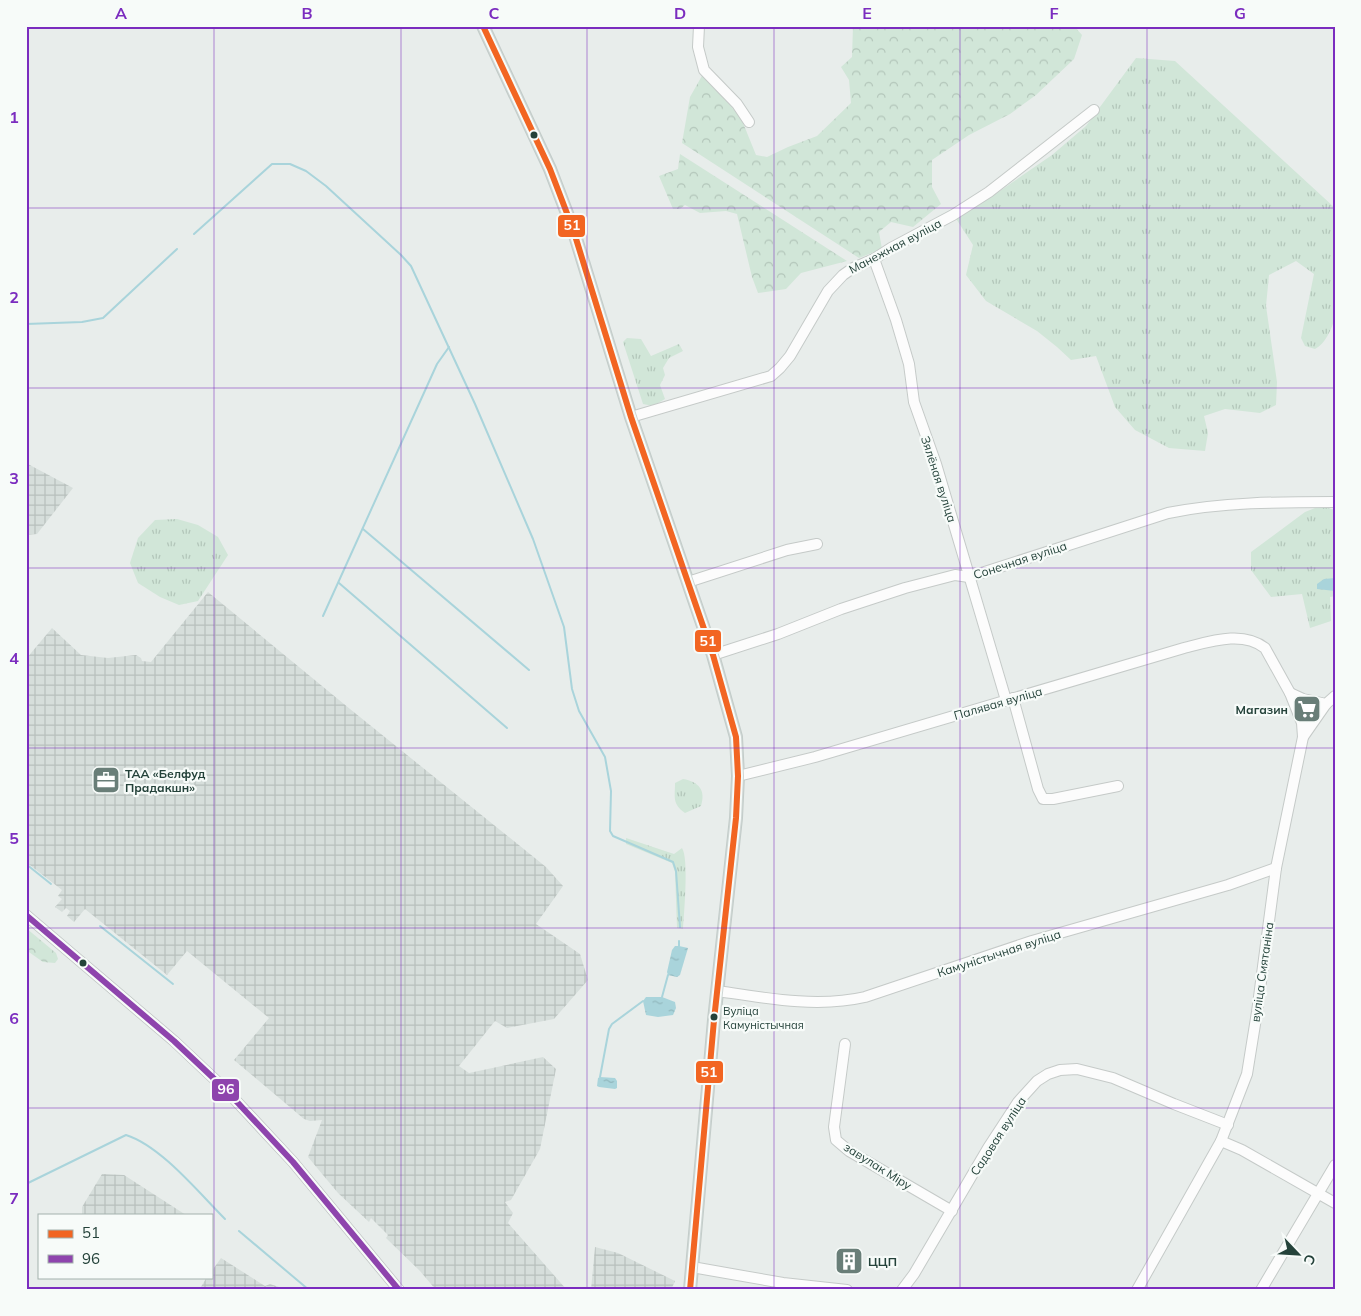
<svg xmlns="http://www.w3.org/2000/svg" width="1361" height="1316" font-family="Mulish,sans-serif">
  <style>
    .industrial { fill: url(#industrial-grid) }
    .grass { fill: url(#grass-tufts) }
    .forest { fill: url(#forest-crowns) }
    .water { fill: url(#water-ripples) }
    .lines { fill: none; stroke-linecap: round; stroke-linejoin: round }
    .stream { stroke: #a9d4db; stroke-width: 2 }
    .minor-casing { stroke: #c5cac8; stroke-width: 12 }
    .major-casing { stroke: #c3ccc9; stroke-width: 14 }
    .minor { stroke: #fcfcfc; stroke-width: 10 }
    .major { stroke: #cfd7d5; stroke-width: 12 }
    .bus-1-casing { stroke: #f7fbf9; stroke-width: 10 }
    .bus-2-casing { stroke: #f7fbf9; stroke-width: 10 }
    .bus-1 { stroke: #f26522; stroke-width: 6 }
    .bus-2 { stroke: #8e44ad; stroke-width: 6 }
    .grid { fill: none; stroke: #7b2cbf; stroke-width: 1; stroke-opacity: 0.55 }
    .bus-dot { fill: #24423a; stroke: #f7fbf9; stroke-width: 2 }
    .labels { text-anchor: middle; dominant-baseline: central; stroke-width: 4.5; stroke-linejoin: round; paint-order: stroke }
    .bus-label { font-size: 11px; fill: #24423a; stroke: #f7fbf9; text-anchor: start }
    .street-label { font-size: 12px; fill: #24423a; stroke: #f7fbf9 }
    .poi-label { font-size: 12px; font-weight: bold; fill: #24423a; stroke: #f7fbf9; text-anchor: start }
    .line-badge { stroke: #f7fbf9; stroke-width: 2 }
    .badge-label { font-size: 14px; text-anchor: middle; font-weight: bold; fill: #fff }
    .neatline { fill: none; stroke: #7b2cbf; stroke-width: 2 }
    .grid-label { font-size: 16px; text-anchor: middle; font-weight: bold; fill: #7b2cbf }
  </style>
  <defs>
    <pattern id="industrial-grid" width="8" height="8" patternUnits="userSpaceOnUse" patternTransform="scale(1.25)"><rect width="8" height="8" fill="#d6dedb"/><path d="M0 4h8M4 0v8" fill="none" stroke="#b8c0bd"/></pattern>
    <pattern id="grass-tufts" width="24" height="20" patternUnits="userSpaceOnUse" patternTransform="scale(1.25)"><rect width="24" height="20" fill="#d1e6d8"/><path d="M3 7l-1-3M5 7V3M7 7l1-3M15 17l-1-3M17 17v-4M19 17l1-3" fill="none" stroke="#b3c6ba"/></pattern>
    <pattern id="forest-crowns" width="20" height="18" patternUnits="userSpaceOnUse" patternTransform="scale(1.25)"><rect width="20" height="18" fill="#d1e6d8"/><path d="M2 6a3 3 0 1 1 6 0M12 15a3 3 0 1 1 6 0" fill="none" stroke="#b3c6ba"/></pattern>
    <pattern id="water-ripples" width="26" height="14" patternUnits="userSpaceOnUse" patternTransform="scale(1.25)"><rect width="26" height="14" fill="#a9d4db"/><path d="M2 4q2-2 4 0t4 0M15 11q2-2 4 0t4 0" fill="none" stroke="#91b7bd"/></pattern>
  </defs>
  <rect width="100%" height="100%" fill="#e8edeb"/>
  <g class="industrial">
    <polygon points="26,463 73,488 37,534 26,535"/>
    <polygon points="208,592 350,709 546,867 563,886 536,924 580,954 588,980 554,1019 507,1028 495,1021 459,1066 469,1073 543,1057 556,1069 540,1149 511,1200 505,1202 513,1213 508,1223 567,1290 436,1290 420,1271 386,1238 388,1235 371,1218 369,1222 338,1193 308,1157 322,1120 310,1121 304,1119 234,1060 269,1018 187,951 167,975 85,909 74,922 67,916 70,911 66,908 62,912 55,907 62,899 58,896 62,890 26,862 26,659 52,628 81,655 108,658 136,655 141,658 142,661 151,662"/>
    <polygon points="102,1174 124,1175 186,1215 82,1215 82,1207"/>
    <polygon points="595,1247 618,1253 675,1281 671,1290 591,1290"/>
    <polygon points="221,1258 265,1286 270,1284 288,1290 199,1290 207,1277 211,1277 211,1272"/>
  </g>
  <g class="grass">
    <path d="M 1136,58 L 1175,61 L 1335,208 L 1335,319 C 1330,331 1326,343 1315,349 L 1305,346 L 1301,338 L 1314,274 L 1296,261 L 1269,275 L 1266,306 L 1277,382 L 1276,405 L 1260,413 L 1225,409 L 1204,416 L 1208,433 L 1205,451 L 1169,448 L 1135,430 L 1115,407 L 1096,356 L 1071,360 L 1057,347 L 1037,331 L 986,301 L 966,275 L 973,245 L 955,217 L 994,195 L 1052,155 L 1086,126 Z"/>
    <polygon points="627,338 641,339 651,356 679,344 683,351 669,358 663,368 665,375 660,385 665,399 653,406 643,404 623,342"/>
    <polygon points="1320,506 1335,510 1335,596 1330,597 1331,621 1310,628 1302,594 1271,597 1251,570 1251,552 1305,512"/>
    <polygon points="177,519 198,525 218,537 228,555 198,601 179,605 160,597 138,583 130,563 138,538 155,520"/>
    <path d="M 683,779 C 699,782 706,790 701,806 L 685,813 C 672,804 675,797 675,783 Z"/>
    <path d="M 626,838 L 674,854 L 682,848 C 689,858 684,914 683,929 L 677,928 L 675,872 L 672,863 L 626,844 Z"/>
  </g>
  <g class="forest">
    <polygon points="853,26 1074,26 1082,35 1074,59 1036,95 1010,114 969,135 932,160 932,187 941,204 913,227 891,222 879,232 882,249 859,258 682,143 690,97 703,74 741,118 756,155 767,157 788,147 817,136 851,103 849,80 841,67 852,57"/>
    <polygon points="680,154 847,261 801,273 786,289 758,293 752,277 737,214 726,211 700,213 685,205 680,209 673,209 659,176 678,169"/>
    <polygon points="26,928 56,953 58,959 55,963 43,962 26,950"/>
  </g>
  <g class="water">
    <polygon points="1335,578 1335,591 1317,589 1317,584 1324,579"/>
    <polygon points="675,946 679,946 688,948 680,975 677,977 668,975 667,972 672,950"/>
    <polygon points="646,997 662,997 675,1002 676,1008 673,1015 658,1017 646,1015 643,1001"/>
    <polygon points="600,1077 615,1078 617,1081 617,1088 615,1089 599,1087 597,1086 598,1078"/>
  </g>
  <g class="lines">
    <g class="stream">
      <polyline points="194,234 272,164 290,164 306,171 326,186 401,255 411,266 475,404 533,539 564,627 572,689 579,711 605,757 611,791 610,831 613,836 673,862 676,871 680,927"/>
      <polyline points="26,324 82,322 103,318 177,249"/>
      <polyline points="363,529 529,670"/>
      <polyline points="339,583 507,728"/>
      <polyline points="323,616 437,364 449,347"/>
      <polyline points="26,864 51,884"/>
      <polyline points="100,926 173,984"/>
      <polyline points="679,941 679,946"/>
      <polyline points="662,997 668,975"/>
      <polyline points="600,1077 609,1029 612,1024 643,1001"/>
      <path d="M 26,1184 L 126,1135 C 161,1146 199,1193 225,1219"/>
      <polyline points="239,1231 309,1290"/>
    </g>
    <defs>
      <g id="minor">
        <polyline points="699,26 698,47 704,70 737,104 749,122"/>
        <polyline points="874,259 896,320 909,364 914,402 936,464 1006,700"/>
        <polyline points="631,417 771,376 780,368 790,356 828,291 843,275 853,268 874,259 891,248 953,215 989,192 1094,110"/>
        <polyline points="688,582 787,550 817,544"/>
        <path d="M 713,655 L 778,634 L 841,609 L 905,588 L 955,575 L 969,577 L 1168,513 C 1222,502 1279,502 1335,502"/>
        <polyline points="1290,693 1303,699 1326,704 1335,696"/>
        <polyline points="1013,698 1038,789 1043,799 1053,799 1118,786"/>
        <polyline points="1303,737 1326,704"/>
        <path d="M 738,776 L 815,757 L 1184,648 C 1209,642 1242,630 1265,648 L 1290,693 L 1302,723 L 1303,737 L 1276,868 L 1257,1012 L 1247,1074 L 1221,1141 L 1137,1290"/>
        <polyline points="26,915 174,1041 225,1089 293,1162 399,1290"/>
        <path d="M 718,991 C 765,998 817,1008 865,997 L 1032,941 L 1228,885 L 1276,868"/>
        <polyline points="845,1044 834,1127 836,1140 849,1151 952,1211"/>
        <polyline points="1221,1141 1242,1150 1335,1203"/>
        <polyline points="692,1267 783,1283 847,1290"/>
        <polyline points="902,1290 914,1274 988,1148 1018,1102 1037,1081 1048,1074 1060,1070 1077,1069 1113,1078 1174,1104 1228,1125"/>
        <polyline points="1261,1290 1335,1165"/>
      </g>
      <polyline id="major" points="483,26 550,169 573,229 631,417 713,655 736,737 738,776 736,818 714,1020 690,1290"/>
    </defs>
    <use href="#minor" class="minor-casing"/>
    <use href="#major" class="major-casing"/>
    <use href="#minor" class="minor"/>
    <use href="#major" class="major"/>
    <defs>
      <polyline id="bus-1" points="483,26 550,169 573,229 631,417 713,655 736,737 738,776 736,818 714,1020 690,1290"/>
      <polyline id="bus-2" points="26,915 174,1041 225,1089 293,1162 399,1290"/>
    </defs>
    <use href="#bus-1" class="bus-1-casing"/>
    <use href="#bus-2" class="bus-2-casing"/>
    <use href="#bus-1" class="bus-1"/>
    <use href="#bus-2" class="bus-2"/>
  </g>
  <path class="grid" d="M 214,26 L 214,1290M 401,26 L 401,1290M 587,26 L 587,1290M 774,26 L 774,1290M 960,26 L 960,1290M 1147,26 L 1147,1290M 26,208 L 1335,208M 26,388 L 1335,388M 26,568 L 1335,568M 26,748 L 1335,748M 26,928 L 1335,928M 26,1108 L 1335,1108"/>
  <defs>
    <symbol id="supermarket-square" viewBox="-11 -11 22 22"><rect x="-9" y="-9" width="18" height="18" rx="4" fill="#697e78" stroke="#f7fbf9"/><path d="M-6-5.5h2.5l.6 2H6L4.5 2H-2.5L-4.4-4H-6ZM-1.5 3.2a1.3 1.3 0 1 0 .1 0ZM3 3.2a1.3 1.3 0 1 0 .1 0Z" fill="#fff"/></symbol>
    <symbol id="office-square" viewBox="-11 -11 22 22"><rect x="-9" y="-9" width="18" height="18" rx="4" fill="#697e78" stroke="#f7fbf9"/><path d="M-6-3h4V-5.5h4V-3h4V5H-6ZM-1-4.5V-3h2v-1.5ZM-6 0V1H6V0Z" fill="#fff"/></symbol>
    <symbol id="building-square" viewBox="-11 -11 22 22"><rect x="-9" y="-9" width="18" height="18" rx="4" fill="#697e78" stroke="#f7fbf9"/><path d="M-4-6H4V6H1V3H-1V6H-4ZM-2.5-4.3h1.7v1.8h-1.7ZM.8-4.3h1.7v1.8H.8ZM-2.5-1h1.7V.8h-1.7ZM.8-1h1.7V.8H.8Z" fill="#fff"/></symbol>
  </defs>
  <g fill-rule="evenodd">
    <use href="#supermarket-square" x="1291" y="693" width="32" height="32"/>
    <use href="#office-square" x="90" y="764" width="32" height="32"/>
    <use href="#building-square" x="833" y="1245" width="32" height="32"/>
  </g>
  <g class="bus-dot">
    <circle cx="534" cy="135" r="4.5"/>
    <circle cx="83" cy="963" r="4.5"/>
    <circle cx="714" cy="1017" r="4.5"/>
  </g>
  <g class="labels">
    <g class="bus-label">
      <text x="723" y="1011">Вуліца<tspan x="723" dy="14">Камуністычная</tspan></text>
    </g>
    <g class="street-label">
      <text transform="translate(895 246) rotate(-28)">Манежная вуліца</text>
      <text transform="translate(939 479) rotate(72)">Зялёная вуліца</text>
      <text transform="translate(1020 560) rotate(-18)">Сонечная вуліца</text>
      <text transform="translate(998 703) rotate(-16)">Палявая вуліца</text>
      <text transform="translate(999 953) rotate(-18)">Камуністычная вуліца</text>
      <text transform="translate(1262 972) rotate(-82)">вуліца Смятаніна</text>
      <text transform="translate(998 1136) rotate(-57)">Садовая вуліца</text>
      <text transform="translate(878 1166) rotate(32)">завулак Міру</text>
    </g>
    <g class="poi-label">
      <text x="1288" y="709" text-anchor="end">Магазин</text>
      <text x="125" y="773">ТАА «Белфуд<tspan x="125" dy="14">Прадакшн»</tspan></text>
      <text x="868" y="1261">ЦЦП</text>
    </g>
  </g>
  <g class="line-badge">
    <rect x="557" y="214" width="29" height="24" rx="5" fill="#f26522"/>
    <rect x="694" y="629" width="28" height="24" rx="5" fill="#f26522"/>
    <rect x="695" y="1060" width="29" height="24" rx="5" fill="#f26522"/>
    <rect x="211" y="1078" width="29" height="24" rx="5" fill="#8e44ad"/>
  </g>
  <g class="badge-label">
    <text x="572" y="230">51</text>
    <text x="708" y="646">51</text>
    <text x="709" y="1077">51</text>
    <text x="226" y="1094">96</text>
  </g>
  <rect width="1361" height="1316" fill="none" stroke="#f7fbf9" stroke-width="55"/>
  <rect x="38" y="1214" width="175" height="65" fill="#f7fbf9" stroke="#a3b1ad"/>
  <rect x="48" y="1230" width="25" height="8" fill="#f26522" stroke="#a3b1ad"/>
  <text x="82" y="1238" font-size="15" fill="#24423a">51</text>
  <rect x="48" y="1255" width="25" height="8" fill="#8e44ad" stroke="#a3b1ad"/>
  <text x="82" y="1264" font-size="15" fill="#24423a">96</text>
  <g transform="translate(1298 1254) rotate(115)" stroke="#f7fbf9" stroke-width="4" paint-order="stroke">
  <path d="M0-4L9 19L0 12L-9 19Z" fill="#24423a"/>
  <text y="-8" font-size="14" font-weight="bold" text-anchor="middle" fill="#24423a">С</text>
  </g>
  <rect x="28" y="28" width="1306" height="1260" class="neatline"/>
  <g class="grid-label">
    <text x="121" y="19">A</text>
    <text x="307" y="19">B</text>
    <text x="494" y="19">C</text>
    <text x="680" y="19">D</text>
    <text x="867" y="19">E</text>
    <text x="1054" y="19">F</text>
    <text x="1240" y="19">G</text>
    <text x="14" y="123">1</text>
    <text x="14" y="303">2</text>
    <text x="14" y="484">3</text>
    <text x="14" y="664">4</text>
    <text x="14" y="844">5</text>
    <text x="14" y="1024">6</text>
    <text x="14" y="1204">7</text>
  </g>
</svg>
